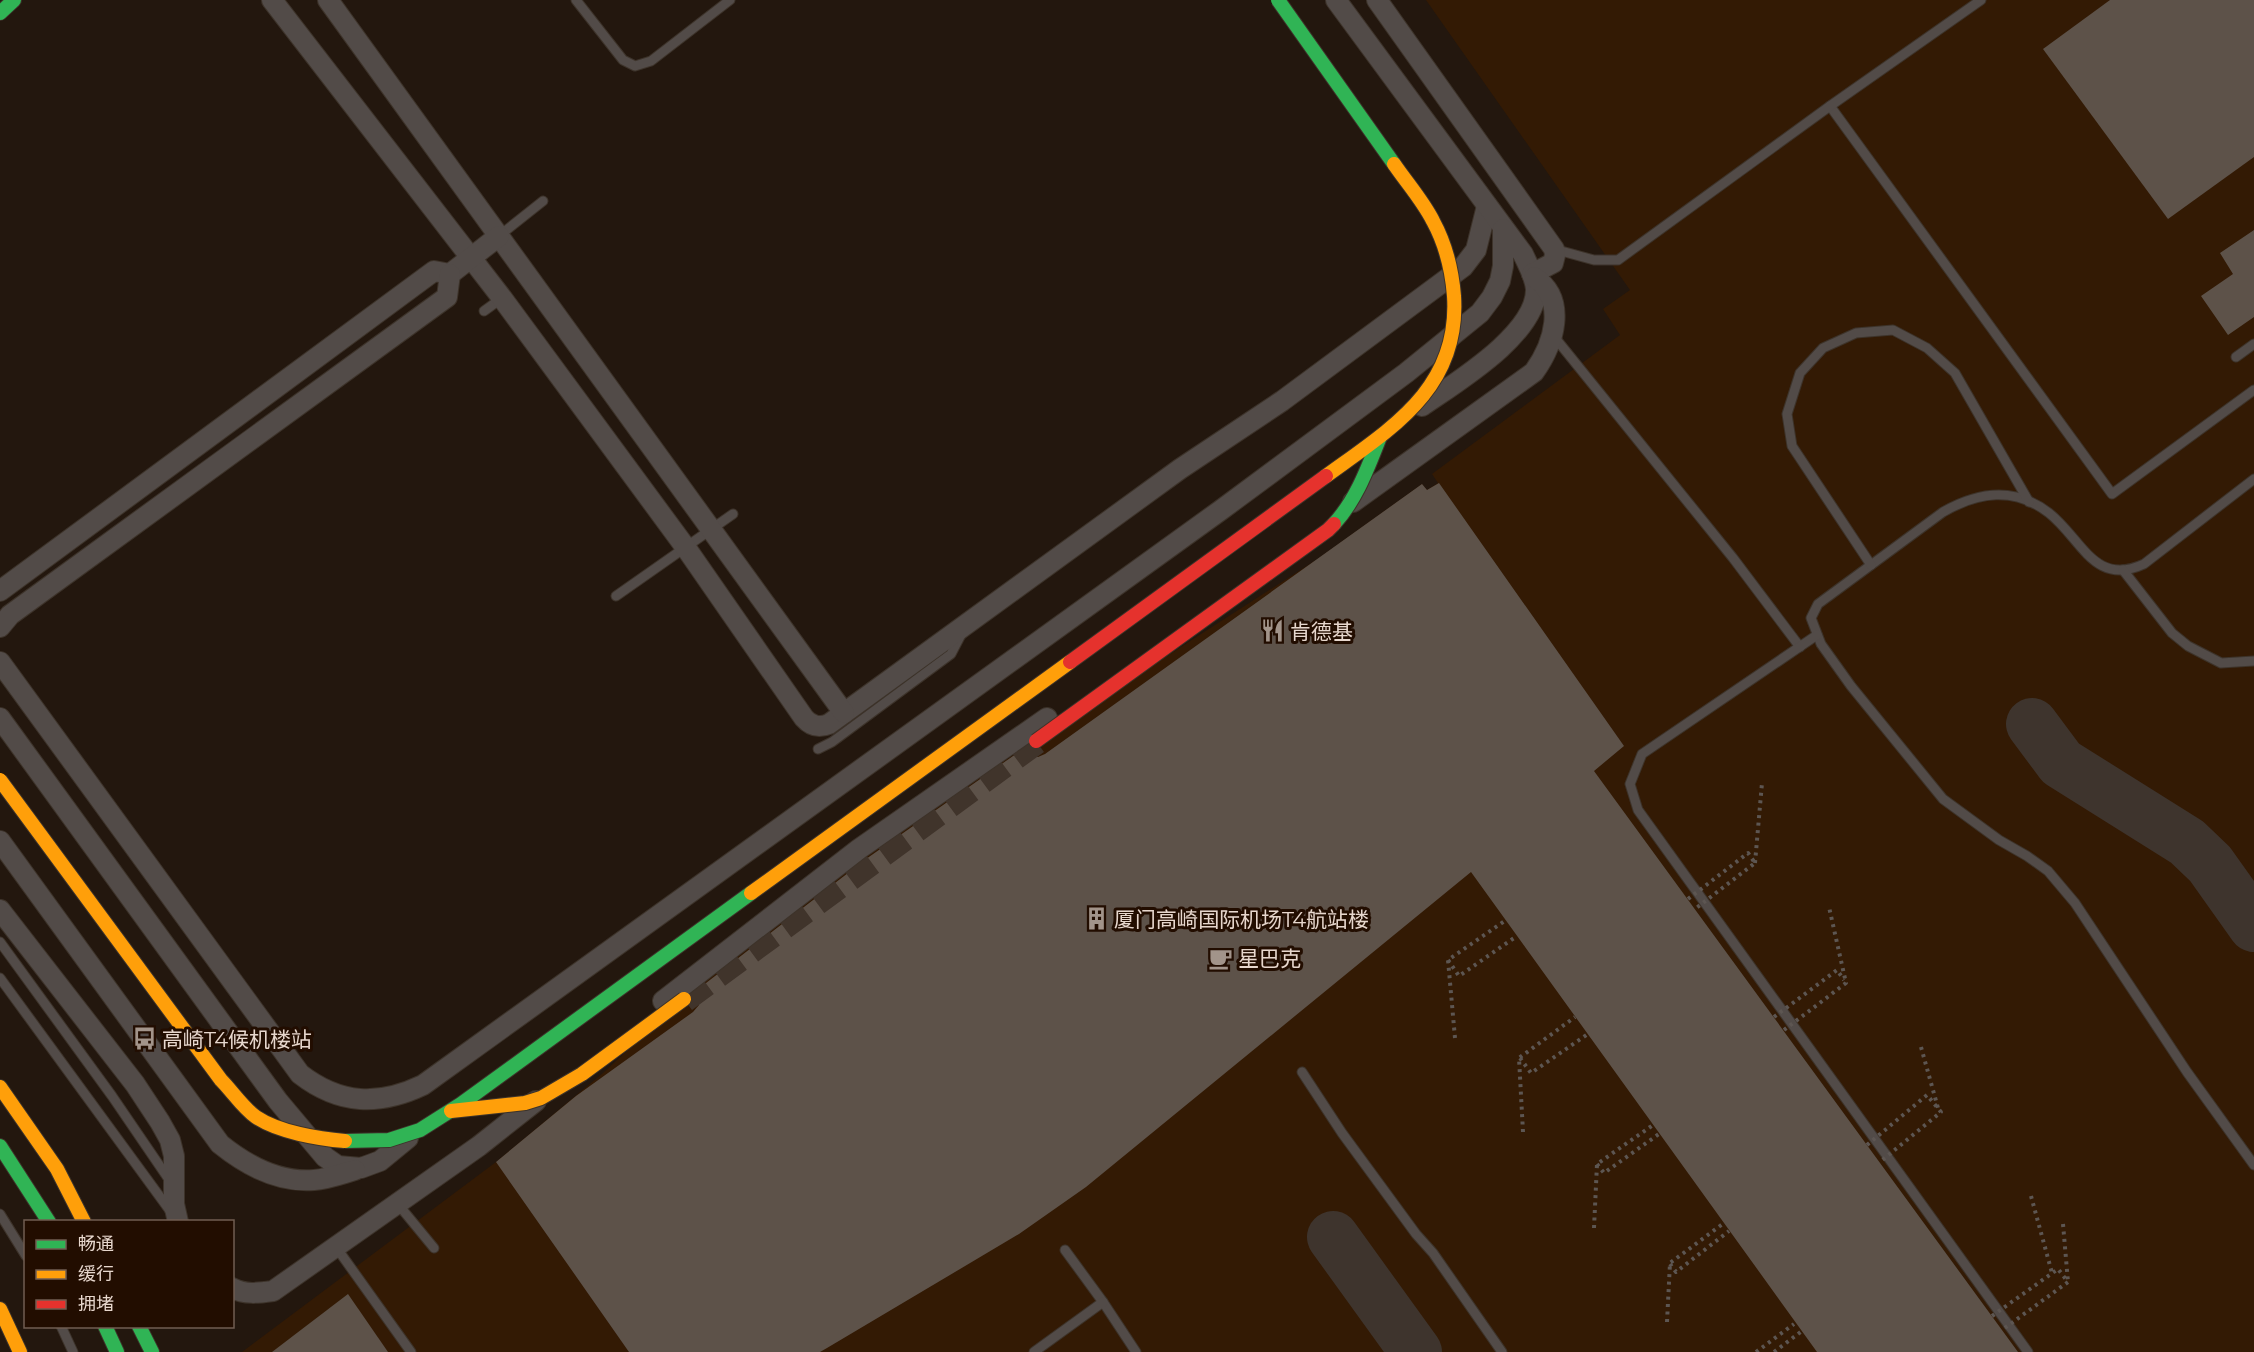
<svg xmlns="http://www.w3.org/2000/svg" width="2254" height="1352" font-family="Montserrat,'Noto Sans SC',sans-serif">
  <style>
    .built { fill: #331a04 }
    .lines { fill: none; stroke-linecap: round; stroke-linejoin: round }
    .taxiway { stroke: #3e342d; stroke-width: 52 }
    .building { fill: #5d5249 }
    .secondary-tunnel { stroke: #40342b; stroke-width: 27; stroke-dasharray: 27 14; stroke-linecap: butt }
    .lane-casing { stroke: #3d332a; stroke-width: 11 }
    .street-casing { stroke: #3d332a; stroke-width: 22 }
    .fast-casing { stroke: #3d332a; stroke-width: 16 }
    .slow-casing { stroke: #3d332a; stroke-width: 16 }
    .path { stroke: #5d5652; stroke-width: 4; stroke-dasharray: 3 4.5; stroke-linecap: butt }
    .lane { stroke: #524b48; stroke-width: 9 }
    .street { stroke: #524b48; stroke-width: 20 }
    .fast { stroke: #30b455; stroke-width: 14 }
    .slow { stroke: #ff9f0a; stroke-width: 14 }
    .fast-bridge-casing { stroke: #3d332a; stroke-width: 16; stroke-linecap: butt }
    .slow-bridge-casing { stroke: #3d332a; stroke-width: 16; stroke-linecap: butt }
    .jam-bridge-casing { stroke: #3d332a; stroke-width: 16; stroke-linecap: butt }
    .path-bridge { stroke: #5d5652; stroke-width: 4; stroke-dasharray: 3 4.5; stroke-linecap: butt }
    .fast-bridge { stroke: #30b455; stroke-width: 14 }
    .slow-bridge { stroke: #ff9f0a; stroke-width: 14 }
    .jam-bridge { stroke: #e5322d; stroke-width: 14 }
    .labels { text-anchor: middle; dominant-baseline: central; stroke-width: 6; stroke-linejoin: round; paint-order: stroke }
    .poi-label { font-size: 21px; fill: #e7d7cd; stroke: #220d00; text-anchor: start }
  </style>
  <rect width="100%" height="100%" fill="#23170e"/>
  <polygon class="built" points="1426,0 2254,0 2254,1352 242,1352 496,1162 603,1073 711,973 790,909 945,799 1316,560 1422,484 1427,490 1438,483 1432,474 1620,335 1603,309 1630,290"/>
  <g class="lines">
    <g class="taxiway">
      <polyline points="2032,724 2061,763 2187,842 2210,864 2254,926"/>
      <polyline points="1333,1237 1416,1352"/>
    </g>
  </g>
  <g class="building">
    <polygon points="2110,0 2254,0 2254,157 2168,219 2043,49"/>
    <polygon points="2254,230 2254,317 2228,335 2201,296 2233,274 2220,253"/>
    <polygon points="1439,483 1624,746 1594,771 2018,1352 1817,1352 1471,872 1086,1187 1019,1234 827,1348 820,1352 629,1352 496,1162 576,1096 693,1012 699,1005 700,997 697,990 866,859 1023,749 1030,756 1038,757 1045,754 1422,484 1427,490"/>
    <polygon points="348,1294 388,1352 272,1352"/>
  </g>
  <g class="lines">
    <polyline class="secondary-tunnel" points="684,999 1036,741"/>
    <defs>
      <g id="lane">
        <polyline points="576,0 623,60 635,66 651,61 730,0"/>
        <polyline points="1830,106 2112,494 2254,390"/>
        <polyline points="499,236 543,201"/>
        <polyline points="1554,249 1594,260 1618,260 1830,106 1981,0"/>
        <polyline points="484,311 502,298"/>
        <polyline points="1552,334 1733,558 1800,647"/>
        <polyline points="2236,357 2254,344"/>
        <path d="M 2254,479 L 2144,564 C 2094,587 2082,539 2049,513 C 2014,486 1978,492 1943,512 L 1818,604 L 1811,618 L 1821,644 L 1851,686 L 1943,799 L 1999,840 L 2027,856 L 2048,871 L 2075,903 L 2187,1072 L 2254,1165"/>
        <polyline points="1871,565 1792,446 1787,414 1800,373 1823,348 1856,333 1893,330 1927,348 1955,373 2029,502"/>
        <polyline points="2123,570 2172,633 2188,646 2221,663 2254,661"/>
        <polyline points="616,596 733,514"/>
        <polyline points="1817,635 1642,754 1630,784 1638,810 2028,1352"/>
        <polyline points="818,749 832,742 951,654 963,631"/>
        <polyline points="0,942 112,1096 170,1181"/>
        <polyline points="0,978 171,1212"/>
        <polyline points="1302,1072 1342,1133 1416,1234 1433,1253 1502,1352"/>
        <polyline points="397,1203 434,1248"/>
        <polyline points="0,1214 26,1256"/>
        <polyline points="336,1247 411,1352"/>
        <polyline points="1065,1250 1103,1302 1136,1352"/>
        <polyline points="61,1326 73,1352"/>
        <polyline points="1034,1352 1103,1302"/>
      </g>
      <g id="street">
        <path d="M 272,0 L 502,298 L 686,548 L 804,718 C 811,726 819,728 829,724 L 1180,469 L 1282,401 L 1463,267 L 1476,250 L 1487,206"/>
        <polyline points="328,0 844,713"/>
        <path d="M 1336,0 L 1523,254 C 1528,265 1535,277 1536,289 C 1537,334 1455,383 1422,406"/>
        <polyline points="1377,0 1554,249 1555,255 1553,263 1532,274"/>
        <path d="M 1353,502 L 1534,372 C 1554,344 1568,300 1534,277"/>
        <polyline points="0,591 434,271 450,274 499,236"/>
        <polyline points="0,627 10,615 447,297 450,274"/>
        <path d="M 0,662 L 300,1074 C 340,1105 379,1106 423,1085 L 1221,510 L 1406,373 L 1480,313 L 1492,297 L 1500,281 L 1503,266 L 1503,229"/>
        <polyline points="0,718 278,1101 325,1157 338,1166 361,1168 380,1161 408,1138"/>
        <path d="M 0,841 L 220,1144 C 246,1165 279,1183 314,1180 C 328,1179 341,1174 355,1170"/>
        <polyline points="0,910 135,1084 160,1122 170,1140 174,1156 174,1204 178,1222"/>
        <polyline points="663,1001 859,849 1047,718"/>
        <path d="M 232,1288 C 245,1295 259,1293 273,1291 L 479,1146 L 536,1101"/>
      </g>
      <g id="fast">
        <polyline points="0,13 14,0"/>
        <polyline points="0,1146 49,1222"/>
        <polyline points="105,1326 117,1352"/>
        <polyline points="139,1326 152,1352"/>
      </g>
      <g id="slow">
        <polyline points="0,1087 57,1169 84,1222"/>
        <polyline points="0,1309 20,1352"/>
      </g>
    </defs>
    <use href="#lane" class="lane-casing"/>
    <use href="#street" class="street-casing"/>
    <use href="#fast" class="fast-casing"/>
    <use href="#slow" class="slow-casing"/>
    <g class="path">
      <polyline points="1755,863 1762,783"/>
      <polyline points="1448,960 1459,976 1517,936"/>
      <polyline points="1455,1038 1448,960 1506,920"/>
      <polyline points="1921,1047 1938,1108"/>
      <polyline points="1520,1058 1531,1073 1588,1034"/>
      <polyline points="1523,1132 1519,1058 1575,1017"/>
      <polyline points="1597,1164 1604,1173 1659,1134"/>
      <polyline points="2031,1196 2052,1273"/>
      <polyline points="2063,1224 2068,1282"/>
      <polyline points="1594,1228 1597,1164 1653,1125"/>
      <polyline points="1670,1264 1676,1272 1729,1231"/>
      <polyline points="1667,1322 1670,1263 1724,1223"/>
      <polyline points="1756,1352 1794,1324"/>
      <polyline points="1774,1352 1802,1331"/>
    </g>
    <use href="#lane" class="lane"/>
    <use href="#street" class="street"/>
    <use href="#fast" class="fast"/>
    <use href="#slow" class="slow"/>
    <defs>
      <g id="fast-bridge">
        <polyline points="1278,0 1394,164"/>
        <path d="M 1334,524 C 1357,499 1368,467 1380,437"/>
        <polyline points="345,1141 389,1140 420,1130 461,1104 751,893"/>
      </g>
      <g id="slow-bridge">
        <path d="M 1326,476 C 1392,428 1460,388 1454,296 C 1452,271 1445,243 1433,221 C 1423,201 1407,183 1394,164"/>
        <path d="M 0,780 L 221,1080 C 232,1091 243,1108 256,1117 C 278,1132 319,1139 345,1141"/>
        <polyline points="751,893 1070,662"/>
        <polyline points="451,1111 525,1103 541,1098 582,1074 684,999"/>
      </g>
      <g id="jam-bridge">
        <polyline points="1070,662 1326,476"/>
        <polyline points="1036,741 1328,530 1334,524"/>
      </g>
    </defs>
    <use href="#fast-bridge" class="fast-bridge-casing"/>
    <use href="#slow-bridge" class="slow-bridge-casing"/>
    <use href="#jam-bridge" class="jam-bridge-casing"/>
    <g class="path-bridge">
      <polyline points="1688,899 1748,853 1755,863 1695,909"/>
      <polyline points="1774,1017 1837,970 1844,980"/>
      <polyline points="1784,1030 1846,983 1829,907"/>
      <polyline points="1867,1145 1927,1095 1941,1112 1880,1162"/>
      <polyline points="1992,1316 2058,1269 2068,1282 2002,1330"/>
    </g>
    <use href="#fast-bridge" class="fast-bridge"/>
    <use href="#slow-bridge" class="slow-bridge"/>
    <use href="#jam-bridge" class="jam-bridge"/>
  </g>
  <defs>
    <symbol id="restaurant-bare" viewBox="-9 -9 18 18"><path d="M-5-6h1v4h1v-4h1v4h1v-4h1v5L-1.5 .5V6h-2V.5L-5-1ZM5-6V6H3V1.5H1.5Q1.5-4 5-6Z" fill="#a2948a" stroke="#220d00" stroke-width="2.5" paint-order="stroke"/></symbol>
    <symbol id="building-bare" viewBox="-9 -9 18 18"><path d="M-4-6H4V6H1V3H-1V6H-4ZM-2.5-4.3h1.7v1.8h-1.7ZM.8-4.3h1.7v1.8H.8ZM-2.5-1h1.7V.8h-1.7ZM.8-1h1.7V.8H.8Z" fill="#a2948a" stroke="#220d00" stroke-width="2.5" paint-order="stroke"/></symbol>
    <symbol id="cafe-bare" viewBox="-9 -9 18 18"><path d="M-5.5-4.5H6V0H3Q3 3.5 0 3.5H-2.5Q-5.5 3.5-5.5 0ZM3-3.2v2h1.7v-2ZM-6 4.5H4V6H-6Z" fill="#a2948a" stroke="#220d00" stroke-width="2.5" paint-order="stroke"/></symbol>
    <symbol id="bus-bare" viewBox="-9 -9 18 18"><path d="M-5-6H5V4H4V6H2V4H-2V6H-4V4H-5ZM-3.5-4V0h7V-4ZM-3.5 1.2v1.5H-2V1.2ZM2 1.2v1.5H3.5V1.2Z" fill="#a2948a" stroke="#220d00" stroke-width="2.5" paint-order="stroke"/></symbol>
  </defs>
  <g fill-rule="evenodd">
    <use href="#restaurant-bare" x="1256" y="614" width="33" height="33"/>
    <use href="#building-bare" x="1080" y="902" width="33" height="33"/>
    <use href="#cafe-bare" x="1204" y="942" width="33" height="33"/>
    <use href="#bus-bare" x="128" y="1022" width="33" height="33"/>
  </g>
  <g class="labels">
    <g class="poi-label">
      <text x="1290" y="631">肯德基</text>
      <text x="1114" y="919">厦门高崎国际机场T4航站楼</text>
      <text x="1238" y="958">星巴克</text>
      <text x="162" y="1039">高崎T4候机楼站</text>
    </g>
  </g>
  <rect x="24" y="1220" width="210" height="108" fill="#220d00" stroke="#715e52" stroke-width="1.5"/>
  <rect x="36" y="1240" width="30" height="9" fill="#30b455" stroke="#715e52" stroke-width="1.5"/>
  <text x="78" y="1250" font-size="18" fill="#e7d7cd">畅通</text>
  <rect x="36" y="1270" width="30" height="9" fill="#ff9f0a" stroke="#715e52" stroke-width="1.5"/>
  <text x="78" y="1280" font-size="18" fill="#e7d7cd">缓行</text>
  <rect x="36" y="1300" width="30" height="9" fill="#e5322d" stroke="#715e52" stroke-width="1.5"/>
  <text x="78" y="1310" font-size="18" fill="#e7d7cd">拥堵</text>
</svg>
